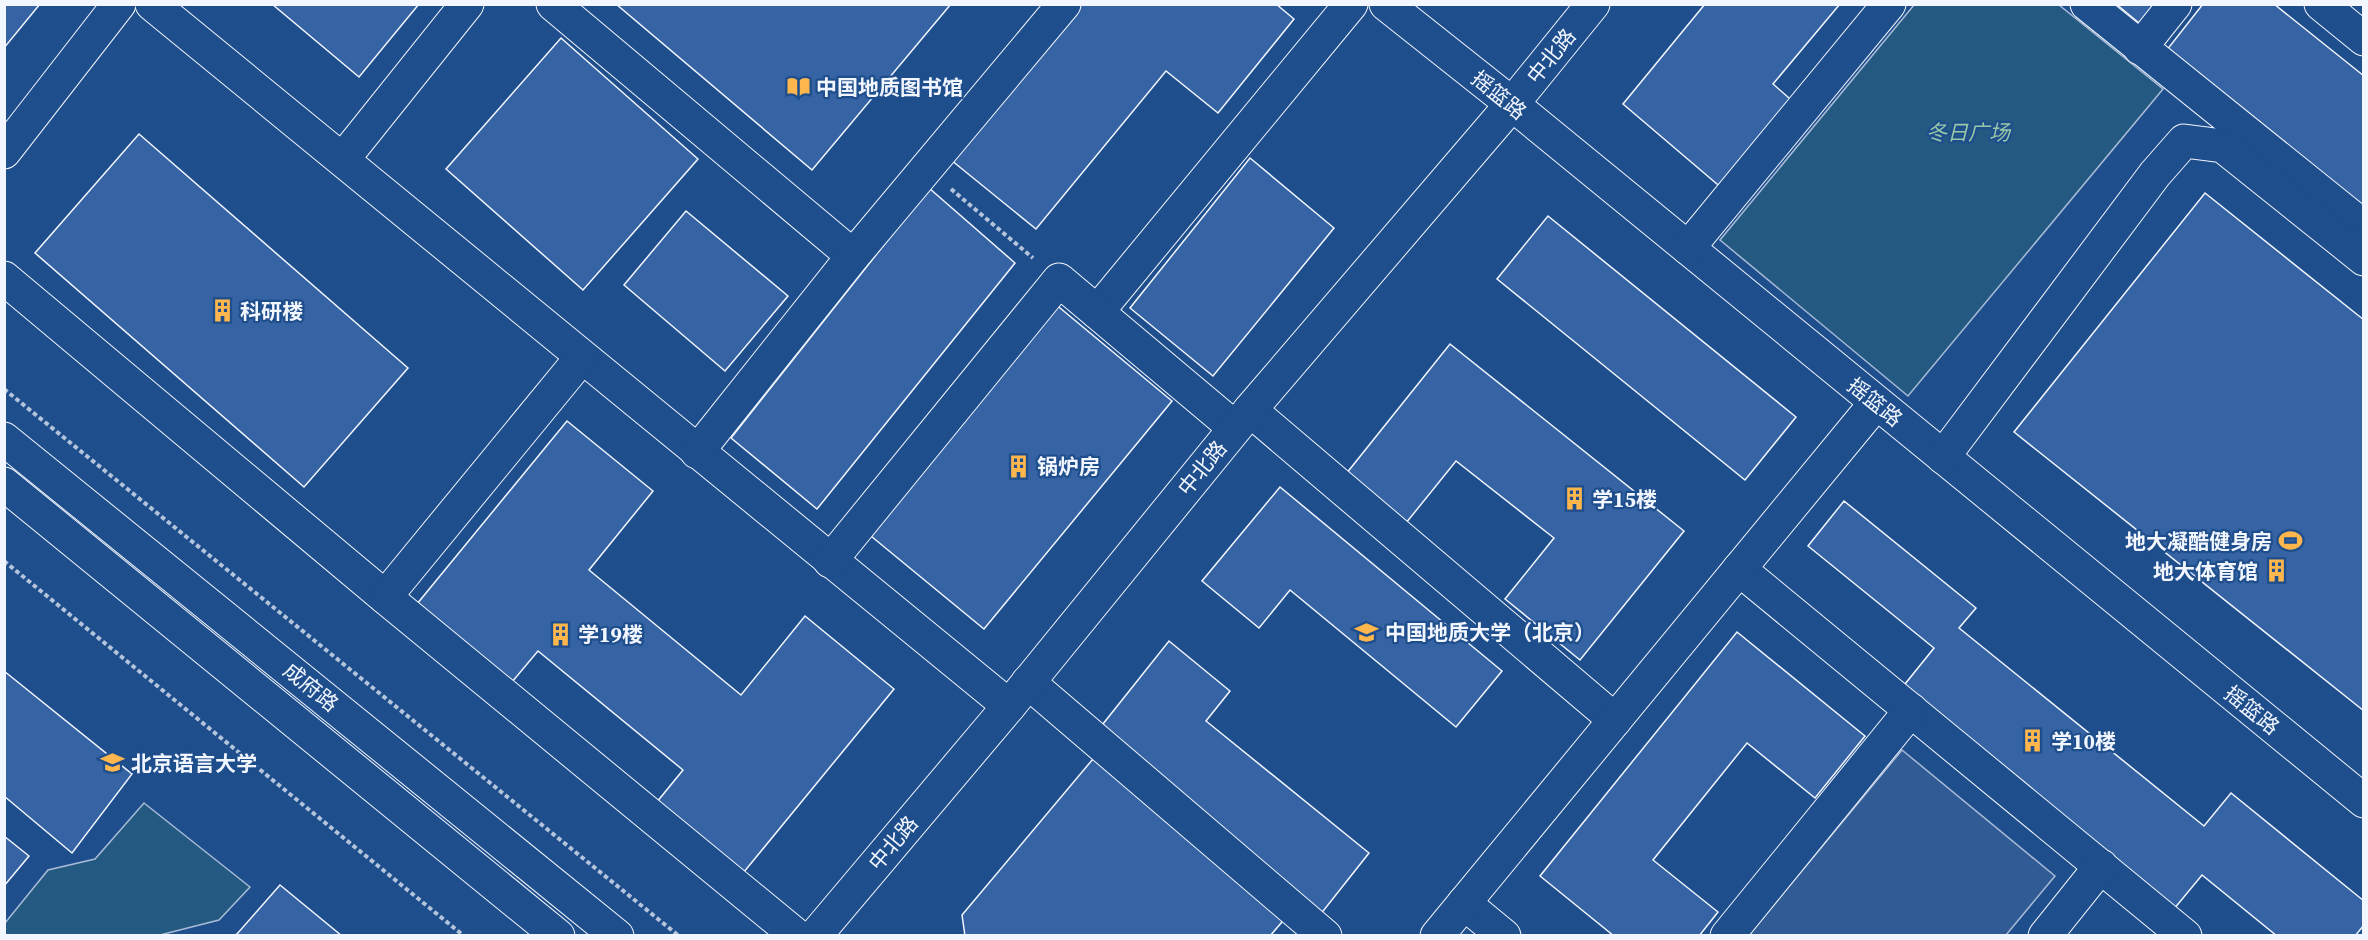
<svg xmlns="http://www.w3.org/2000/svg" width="2368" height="940" font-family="'Source Serif 4','Noto Sans SC',serif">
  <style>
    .green { fill: #245a82; stroke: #a8bbd7; stroke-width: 1.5 }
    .parking { fill: #305b95; stroke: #a8bbd7; stroke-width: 1.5 }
    .building { fill: #3563a3; stroke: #f2f6ff; stroke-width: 1.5 }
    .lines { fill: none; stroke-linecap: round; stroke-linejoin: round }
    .minor-casing { stroke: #f2f6ff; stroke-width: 35 }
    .major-casing { stroke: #f2f6ff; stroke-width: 35 }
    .path { stroke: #b3c4dc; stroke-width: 4; stroke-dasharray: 4.5 3; stroke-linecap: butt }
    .minor { stroke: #1f4e8c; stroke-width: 33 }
    .major { stroke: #1f4e8c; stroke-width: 33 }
    .labels { text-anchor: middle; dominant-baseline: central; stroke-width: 4.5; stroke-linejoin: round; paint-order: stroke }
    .street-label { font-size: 21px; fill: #f2f6ff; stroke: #1f4e8c }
    .poi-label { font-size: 21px; font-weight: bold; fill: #f2f6ff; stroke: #1f4e8c; text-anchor: start }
    .park-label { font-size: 21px; font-style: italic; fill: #97c8a6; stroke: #1f4e8c }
  </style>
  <rect width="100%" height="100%" fill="#1f4e8c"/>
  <g class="green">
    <polygon points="1914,5 2059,5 2163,89 1908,396 1720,240"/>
    <polygon points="144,803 250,887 219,920 160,935 5,935 5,923 48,870 95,859"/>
  </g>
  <polygon class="parking" points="1902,750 2055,876 2006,935 1749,935"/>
  <g class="building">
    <polygon points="4,4 40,4 4,48"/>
    <polygon points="272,4 419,4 359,77"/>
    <polygon points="616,4 951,4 812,170"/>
    <polygon points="1081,4 1276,4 1294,19 1218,113 1166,71 1036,229 951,160"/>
    <polygon points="1705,4 1840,4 1773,84 1797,105 1724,190 1623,104"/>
    <polygon points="2116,4 2162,4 2144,27"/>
    <polygon points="2203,4 2274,4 2364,76 2364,207 2166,51"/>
    <polygon points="561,38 698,159 583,290 446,169"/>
    <polygon points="139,134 408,368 304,487 35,253"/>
    <polygon points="1250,158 1334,228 1213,376 1130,308"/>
    <polygon points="929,188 1015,263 817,509 731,438"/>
    <polygon points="2205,193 2364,320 2364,711 2014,432"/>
    <polygon points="686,211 788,296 725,371 624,285"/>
    <polygon points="1548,216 1796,417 1745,480 1497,279"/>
    <polygon points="1054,303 1172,401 984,629 866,532"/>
    <polygon points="1450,344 1684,531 1580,660 1505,599 1554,538 1456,461 1406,523 1346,474"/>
    <polygon points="567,421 653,491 589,570 741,695 805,616 894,689 739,878 652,808 683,770 538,651 512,682 417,604"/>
    <polygon points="1280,487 1502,671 1456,727 1290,590 1259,628 1202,581"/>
    <polygon points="1844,501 1976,608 1959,628 2204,826 2231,793 2364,901 2364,925 2355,936 2277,936 2202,875 2174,909 1901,689 1934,648 1808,546"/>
    <polygon points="1737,632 1865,736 1815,798 1747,743 1653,860 1718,912 1699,936 1614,936 1540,876"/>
    <polygon points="1169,641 1230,691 1206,721 1369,853 1320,915 1095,734"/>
    <polygon points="4,671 132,774 72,853 4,796"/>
    <polygon points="1098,753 1288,915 1270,936 965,936 962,915"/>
    <polygon points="4,836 29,856 4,886"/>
    <polygon points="280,885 342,936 233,936 237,934"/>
  </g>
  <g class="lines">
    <defs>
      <g id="minor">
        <polyline points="152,4 1009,706"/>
        <polyline points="553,4 853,256"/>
        <polyline points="1386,4 1512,104 2364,801"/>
        <polyline points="2087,4 2364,227"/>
        <polyline points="2321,4 2364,39"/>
        <polyline points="2140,48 2175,4"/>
        <polyline points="4,152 119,4"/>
        <polyline points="343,159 467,4"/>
        <polyline points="1688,248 1889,4"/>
        <polyline points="4,278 385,597 797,936"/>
        <polyline points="1097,312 1351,4"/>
        <polyline points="1250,410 1615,720"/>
        <polyline points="697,452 853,256 1064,4"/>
        <polyline points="1943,457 2155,174 2184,141 2223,146 2364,259"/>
        <polyline points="830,561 1059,280 1235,428"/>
        <polyline points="1739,569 2185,936"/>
        <polyline points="385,597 582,357"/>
        <polyline points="1028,682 1325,936"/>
        <polyline points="1464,903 1504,936"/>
        <polyline points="815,936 1009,706 1250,410 1512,104 1593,4"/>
        <polyline points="1437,936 1876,403"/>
        <polyline points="1727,936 1911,710"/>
        <polyline points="2045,936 2101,866"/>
      </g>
      <g id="major">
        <polyline points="4,439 617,936"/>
        <polyline points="4,484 558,936"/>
      </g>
    </defs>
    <use href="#minor" class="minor-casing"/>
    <use href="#major" class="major-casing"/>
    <g class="path">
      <polyline points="951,189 1033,258"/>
      <polyline points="4,389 679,936"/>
      <polyline points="4,561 464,936"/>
    </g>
    <use href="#minor" class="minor"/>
    <use href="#major" class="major"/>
  </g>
  <defs>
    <symbol id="library-bare" viewBox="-9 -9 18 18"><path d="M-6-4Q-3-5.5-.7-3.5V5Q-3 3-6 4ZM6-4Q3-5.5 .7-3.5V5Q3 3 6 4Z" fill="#ffb74d" stroke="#1f4e8c" stroke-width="2.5" paint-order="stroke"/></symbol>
    <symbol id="building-bare" viewBox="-9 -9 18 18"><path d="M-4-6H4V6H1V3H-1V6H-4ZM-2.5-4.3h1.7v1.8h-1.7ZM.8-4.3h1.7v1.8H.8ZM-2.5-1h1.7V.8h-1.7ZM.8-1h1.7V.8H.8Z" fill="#ffb74d" stroke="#1f4e8c" stroke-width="2.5" paint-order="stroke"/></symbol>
    <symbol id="stadium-bare" viewBox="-9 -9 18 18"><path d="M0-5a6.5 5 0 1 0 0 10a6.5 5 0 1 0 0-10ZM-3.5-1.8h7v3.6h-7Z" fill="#ffb74d" stroke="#1f4e8c" stroke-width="2.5" paint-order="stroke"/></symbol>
    <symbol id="university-bare" viewBox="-9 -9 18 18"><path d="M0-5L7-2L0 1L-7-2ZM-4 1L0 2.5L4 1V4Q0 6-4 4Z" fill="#ffb74d" stroke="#1f4e8c" stroke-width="2.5" paint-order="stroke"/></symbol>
  </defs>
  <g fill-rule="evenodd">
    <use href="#library-bare" x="782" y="70" width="33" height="33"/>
    <use href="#building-bare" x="206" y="294" width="33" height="33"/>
    <use href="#building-bare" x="1002" y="450" width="33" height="33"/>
    <use href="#building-bare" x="1558" y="482" width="33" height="33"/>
    <use href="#stadium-bare" x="2274" y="524" width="33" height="33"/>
    <use href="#building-bare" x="2260" y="554" width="33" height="33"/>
    <use href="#university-bare" x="1350" y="616" width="33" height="33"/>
    <use href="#building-bare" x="544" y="618" width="33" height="33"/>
    <use href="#building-bare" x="2016" y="724" width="33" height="33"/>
    <use href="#university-bare" x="96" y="746" width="33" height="33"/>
  </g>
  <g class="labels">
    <g class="street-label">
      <text transform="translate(1551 56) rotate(-51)">中北路</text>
      <text transform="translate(1499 95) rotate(39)">摇篮路</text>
      <text transform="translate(1875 402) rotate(39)">摇篮路</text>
      <text transform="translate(1202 468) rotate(-51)">中北路</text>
      <text transform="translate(311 687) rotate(39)">成府路</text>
      <text transform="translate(2252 710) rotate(39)">摇篮路</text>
      <text transform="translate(893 843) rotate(-50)">中北路</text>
    </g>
    <g class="poi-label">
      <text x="816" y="87">中国地质图书馆</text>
      <text x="240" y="311">科研楼</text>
      <text x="1037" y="466">锅炉房</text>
      <text x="1592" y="499">学15楼</text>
      <text x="2272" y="541" text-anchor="end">地大凝酷健身房</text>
      <text x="2258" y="571" text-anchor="end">地大体育馆</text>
      <text x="1385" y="632">中国地质大学（北京）</text>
      <text x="578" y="634">学19楼</text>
      <text x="2051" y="741">学10楼</text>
      <text x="131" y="763">北京语言大学</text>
    </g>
    <g class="park-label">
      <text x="1968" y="132">冬日广场</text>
    </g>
  </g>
  <rect width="2368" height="940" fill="none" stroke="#f2f6ff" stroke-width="12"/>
</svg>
